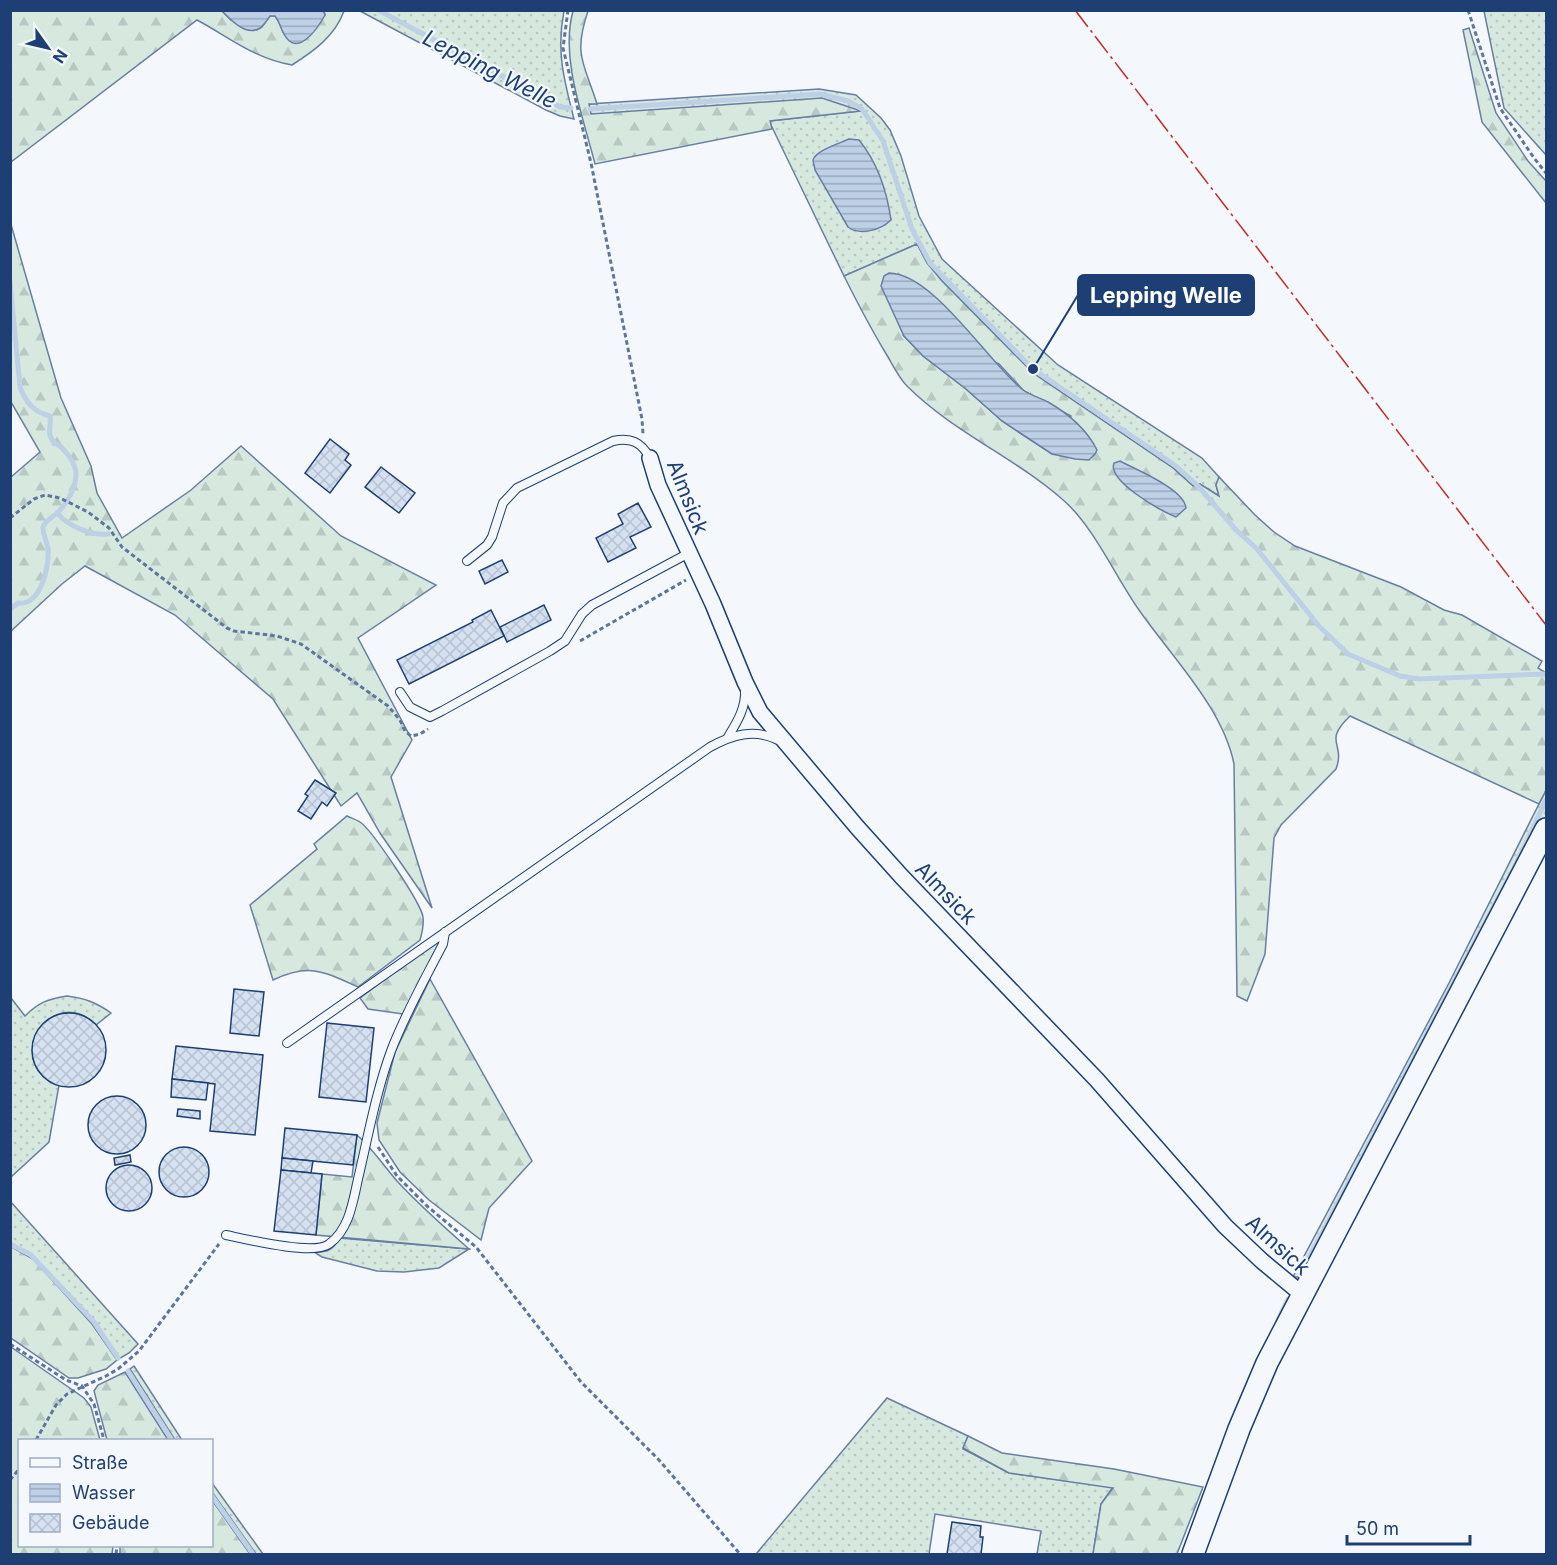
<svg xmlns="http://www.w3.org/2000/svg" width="1557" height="1565" font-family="Inter,sans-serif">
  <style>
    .grass { fill: url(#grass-dots); stroke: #687fa3; stroke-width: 1.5 }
    .forest { fill: url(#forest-firs); stroke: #687fa3; stroke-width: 1.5; fill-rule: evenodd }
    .water { fill: url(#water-rules); stroke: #687fa3; stroke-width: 1.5 }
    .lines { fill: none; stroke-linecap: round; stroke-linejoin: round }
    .stream { stroke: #bed0e5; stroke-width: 5 }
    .building { fill: url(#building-cross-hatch); stroke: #1d3f73; stroke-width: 1.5 }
    .lane-casing { stroke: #1d3f73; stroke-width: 10 }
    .street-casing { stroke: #1d3f73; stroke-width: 18 }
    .secondary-casing { stroke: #1d3f73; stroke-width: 24 }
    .path { stroke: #5e769c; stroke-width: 3; stroke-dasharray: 4.5 3; stroke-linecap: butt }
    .lane { stroke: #f4f7fb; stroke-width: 8 }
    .street { stroke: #f4f7fb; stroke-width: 15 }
    .secondary { stroke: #f4f7fb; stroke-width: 21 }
    .power { stroke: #c62828; stroke-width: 1.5; stroke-dasharray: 21 4.5 3 4.5; stroke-linecap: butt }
    .labels { text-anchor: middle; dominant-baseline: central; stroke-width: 4.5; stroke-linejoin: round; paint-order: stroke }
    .street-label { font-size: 21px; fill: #1d3f73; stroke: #f4f7fb }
    .water-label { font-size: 22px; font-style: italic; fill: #1d3f73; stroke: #f4f7fb }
    .leader { fill: none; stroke: #1d3f73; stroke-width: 2 }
    .callout-dot { fill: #1d3f73; stroke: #f4f7fb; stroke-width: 2 }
    .callout { fill: #1d3f73; stroke: #1d3f73; stroke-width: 2 }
    .callout-label { font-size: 22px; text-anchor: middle; font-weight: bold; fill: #fff }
  </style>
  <defs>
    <pattern id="grass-dots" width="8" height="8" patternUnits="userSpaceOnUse" patternTransform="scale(1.5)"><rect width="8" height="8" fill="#d7e8df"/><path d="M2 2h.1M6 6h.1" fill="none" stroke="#b8c8c3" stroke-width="1.8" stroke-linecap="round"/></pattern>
    <pattern id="forest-firs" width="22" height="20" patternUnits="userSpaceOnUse" patternTransform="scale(1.5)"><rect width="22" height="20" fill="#d7e8df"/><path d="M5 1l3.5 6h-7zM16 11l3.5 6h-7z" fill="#b8c8c3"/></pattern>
    <pattern id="water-rules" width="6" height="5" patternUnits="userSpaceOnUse" patternTransform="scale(1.5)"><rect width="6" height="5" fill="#bed0e5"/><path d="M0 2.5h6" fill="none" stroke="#9aaabe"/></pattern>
    <pattern id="building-cross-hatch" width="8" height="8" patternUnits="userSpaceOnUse" patternTransform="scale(1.5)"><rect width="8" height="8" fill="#d5e0f0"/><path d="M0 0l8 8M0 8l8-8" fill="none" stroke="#b6c1d1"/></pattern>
  </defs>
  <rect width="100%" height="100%" fill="#f4f7fb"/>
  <g class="grass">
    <path d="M 360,11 L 564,11 C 556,51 564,80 574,119 L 560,116 L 546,110 Z"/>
    <polygon points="1484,11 1546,11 1546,155 1504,108"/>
    <polygon points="819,89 856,95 881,118 890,130 901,156 919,216 942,259 1058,365 1202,458 1219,477 1216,485 1219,496 1200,484 1193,486 1173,468 1033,373 942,281 927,263 917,244 844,276 769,121 859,111 590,114 589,104"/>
    <polygon points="1546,790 1546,817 1307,1273 1299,1277 1293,1277 1449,983"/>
    <path d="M 67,996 C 85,998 97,1003 111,1013 L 96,1025 C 52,981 0,1064 59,1085 L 49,1142 L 11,1177 L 11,998 L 25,1016 C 39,1002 48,999 67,996 Z"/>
    <polygon points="10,1201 138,1344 129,1353 117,1360 92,1323 33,1259 11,1246"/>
    <path d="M 339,1238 L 469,1249 L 439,1268 L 404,1272 L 377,1271 L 322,1257 L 314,1252 C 327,1252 334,1250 339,1238 Z"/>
    <polygon points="134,1366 182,1440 175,1440 130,1369"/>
    <polygon points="887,1398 968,1436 963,1449 1009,1473 1113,1487 1101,1504 1093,1554 1037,1554 1041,1531 935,1514 929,1554 756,1554"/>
    <polygon points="212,1483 263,1554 256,1554 212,1492"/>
  </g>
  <g class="forest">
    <path d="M 11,11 L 222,11 L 231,20 L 257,30 L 262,27 L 270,16 L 275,16 C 285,29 280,39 299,43 L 325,15 L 324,11 L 344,11 C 335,36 314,51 292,65 C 255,59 229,37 197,20 L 11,162 Z"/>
    <path d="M 573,11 L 588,11 C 573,55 584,63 597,104 L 589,104 L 591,114 L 822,98 L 861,111 L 770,121 L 772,129 L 595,164 C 583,116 560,58 573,11 Z"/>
    <polygon points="1469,28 1496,113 1528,161 1546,181 1546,203 1482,122 1463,30"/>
    <polygon points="10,221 61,398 91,466 97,493 122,538 191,490 241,446 341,536 436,585 358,638 412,740 391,777 432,908 380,833 357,793 341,806 273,699 175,615 85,566 62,584 11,631 11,477 40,452 11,402"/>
    <path d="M 917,244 L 927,263 L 942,281 L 1033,373 L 1173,468 L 1193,486 L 1200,484 L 1219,496 L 1216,485 L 1219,477 L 1255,515 L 1274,532 L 1295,546 L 1401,587 L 1444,610 L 1462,615 L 1542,661 L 1538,668 L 1546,673 L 1546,790 L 1539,804 L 1350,716 C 1322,743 1346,742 1336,769 L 1281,825 L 1274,838 L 1265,954 L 1247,1001 L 1237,996 L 1234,764 C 1223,708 1171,656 1139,610 C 1115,576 1093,525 1062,499 C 1014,457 953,432 907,386 C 898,377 892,363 885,352 C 870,327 857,302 844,276 ZM 904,336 L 999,364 L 1024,391 L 1071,416 L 1052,454 L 1002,421 L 966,389 L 923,356 Z"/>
    <path d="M 347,816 C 351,818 357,820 360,822 C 372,830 421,903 423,917 C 424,925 422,933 420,940 L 358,987 C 323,971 309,963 273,980 L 250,905 L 317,849 L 314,844 Z"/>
    <polygon points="439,939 441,942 403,1014 368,1009 360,998"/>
    <polygon points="430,979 532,1161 489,1208 481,1240 429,1200 400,1172 379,1140 377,1123 395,1052"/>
    <path d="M 357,1135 C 373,1149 383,1165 397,1181 C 419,1205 444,1227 469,1249 L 316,1235 L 322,1174 L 352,1177 Z"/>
    <polygon points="10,1246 33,1259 92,1324 117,1360 106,1369 78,1378 69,1378 11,1338"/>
    <polygon points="11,1347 84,1398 91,1407 100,1440 20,1440 20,1546 113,1546 112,1554 11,1554"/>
    <polygon points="125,1372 168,1440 169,1440 107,1440 94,1391 98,1385"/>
    <polygon points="968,1436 1002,1453 1114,1469 1203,1487 1177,1554 1093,1554 1101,1504 1113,1488 1009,1473 963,1448"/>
    <polygon points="212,1500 250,1554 120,1554 120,1546 212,1546"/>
  </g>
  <g class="water">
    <path d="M 323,10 L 325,15 C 318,28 297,59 284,34 C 280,27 280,22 275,16 L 270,16 C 267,20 264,25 260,28 C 246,37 231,20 222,11 Z"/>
    <path d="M 849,139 L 859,140 C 877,162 887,192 891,220 C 881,230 860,236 848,227 L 815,170 C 815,168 813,162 813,160 C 816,150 841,143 849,139 Z"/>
    <path d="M 889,273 C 933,273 988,362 1023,390 C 1030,395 1040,398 1048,402 C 1069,414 1086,428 1097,450 L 1095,454 L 1089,460 L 1075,459 L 1052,454 L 1002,421 L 966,389 L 923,356 L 904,336 L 881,286 L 884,276 Z"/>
    <path d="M 1120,461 C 1137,470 1184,489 1186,508 L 1176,517 C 1161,511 1107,481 1114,463 Z"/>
  </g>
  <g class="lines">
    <g class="stream">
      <polyline points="378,10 560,107 571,108"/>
      <polyline points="590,109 820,94 848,101 862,109 883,141 912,229 930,263 1033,369 1176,466 1198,486 1236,530 1257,549 1319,626 1348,654 1400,676 1419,679 1546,674"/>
      <path d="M 10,282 L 20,387 C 26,403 34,412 50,416 C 52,424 47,431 51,438 C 53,443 57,444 61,447 C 68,454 76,464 76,474 C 76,487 68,502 59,511 C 55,516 44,521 43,527 C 43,534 47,542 48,549 C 49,567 41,606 18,603 L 10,609"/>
      <path d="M 57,513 C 68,526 91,536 108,534"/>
      <polyline points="10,1244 31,1255 94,1322 118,1358"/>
      <polyline points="1300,1275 1514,868 1546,800"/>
      <polyline points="1278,1320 1288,1299"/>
      <polyline points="128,1371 172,1440"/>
      <polyline points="212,1496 253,1554"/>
    </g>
  </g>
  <g class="building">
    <polygon points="330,439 349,454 345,460 351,465 330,493 305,473"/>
    <polygon points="381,467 415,493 399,513 365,487"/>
    <polygon points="638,503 651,527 630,537 636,548 608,562 596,538 623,524 618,514"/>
    <polygon points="502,560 508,572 485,584 479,571"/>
    <polygon points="544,605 551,620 507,642 500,627"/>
    <polygon points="491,610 504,636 409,684 397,660 473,622 472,620"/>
    <polygon points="315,780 336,793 327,806 322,802 311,819 298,811 308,796 305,794"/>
    <polygon points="234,989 264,992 259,1036 230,1033"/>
    <circle cx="69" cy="1050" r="37"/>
    <polygon points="327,1023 374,1028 366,1102 319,1097"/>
    <polygon points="176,1046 263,1055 255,1135 210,1131 215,1084 172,1079"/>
    <polygon points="172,1079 208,1083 206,1100 171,1097"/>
    <circle cx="117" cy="1125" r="29"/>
    <polygon points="178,1109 200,1111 200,1119 177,1116"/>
    <polygon points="285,1128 357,1135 353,1165 282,1158"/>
    <circle cx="184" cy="1172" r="25"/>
    <polygon points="130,1155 131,1162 115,1165 114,1158"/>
    <polygon points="282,1158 313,1161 311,1173 281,1170"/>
    <circle cx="129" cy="1188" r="23"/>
    <polygon points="281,1170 322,1174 316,1235 274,1231"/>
    <polygon points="952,1522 981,1526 980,1537 983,1537 981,1554 947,1554"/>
  </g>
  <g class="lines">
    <defs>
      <g id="lane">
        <path d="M 467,561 L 487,545 L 492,537 L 503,503 L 517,488 L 613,441 C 631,437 641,442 650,458"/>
        <polyline points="400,692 410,707 430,717 442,711 550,651 565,641 582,614 592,605 689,553"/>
        <path d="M 728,737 C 737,722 746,708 745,690"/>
        <path d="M 287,1043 L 710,747 C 732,735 754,728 778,740"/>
        <path d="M 226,1235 C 245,1239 314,1256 329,1244 C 349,1230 353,1202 358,1179 C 368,1137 376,1092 391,1051 C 405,1014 425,979 443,944 L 445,932"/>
      </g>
      <polyline id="street" points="650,458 658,485 713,604 745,682 760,712 857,827 902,877 1097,1080 1225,1226 1262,1261 1303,1295"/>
      <polyline id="secondary" points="1193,1554 1239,1429 1267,1363 1546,829"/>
    </defs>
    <use href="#lane" class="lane-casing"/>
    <use href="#street" class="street-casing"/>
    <use href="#secondary" class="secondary-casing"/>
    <g class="path">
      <polyline points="568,10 563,48 591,163 642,419 643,434"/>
      <polyline points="1468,10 1500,108 1534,158 1546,173"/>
      <polyline points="10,518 34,499 45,495 60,498 88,512 109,528 122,547 227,628 234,631 277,636 301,644 388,706 400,720 405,731 411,736 420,734 428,729"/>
      <polyline points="580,641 686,580"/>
      <polyline points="378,1147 397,1176 427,1206 476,1247 581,1382 659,1460 740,1554"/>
      <polyline points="10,1344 66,1380 82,1386 94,1404 104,1440"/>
      <polyline points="36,1440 56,1405 67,1394 106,1376 118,1369 139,1351 219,1244"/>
      <polyline points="10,1480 20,1468"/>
      <polyline points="116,1554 117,1546"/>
    </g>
    <use href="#lane" class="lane"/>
    <use href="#street" class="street"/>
    <use href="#secondary" class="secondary"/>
    <polyline class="power" points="1075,10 1546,625"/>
  </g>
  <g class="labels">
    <g class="street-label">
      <text transform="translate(688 497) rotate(68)">Almsick</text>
      <text transform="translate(946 893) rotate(46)">Almsick</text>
      <text transform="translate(1278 1245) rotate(42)">Almsick</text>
    </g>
    <g class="water-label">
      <text transform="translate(490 69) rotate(27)">Lepping Welle</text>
    </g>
  </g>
  <path class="leader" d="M1033 369L1078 295"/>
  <circle class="callout-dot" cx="1033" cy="369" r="6"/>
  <rect class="callout" x="1078" y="275" width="176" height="40" rx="6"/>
  <g class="callout-label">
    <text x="1166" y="303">Lepping Welle</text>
  </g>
  <rect width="1557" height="1565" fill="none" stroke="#1d3f73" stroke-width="24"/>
  <rect x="18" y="1439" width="195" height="108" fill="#f4f7fb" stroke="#9eadc5" stroke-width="1.5"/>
  <rect x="30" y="1458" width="30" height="9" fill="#f4f7fb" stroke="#9eadc5" stroke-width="1.5"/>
  <text x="72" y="1469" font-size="18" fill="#1d3f73">Straße</text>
  <rect x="30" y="1484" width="30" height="18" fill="url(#water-rules)" stroke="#9eadc5" stroke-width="1.5"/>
  <text x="72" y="1499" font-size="18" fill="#1d3f73">Wasser</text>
  <rect x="30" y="1514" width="30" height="18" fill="url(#building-cross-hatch)" stroke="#9eadc5" stroke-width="1.5"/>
  <text x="72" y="1529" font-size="18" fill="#1d3f73">Gebäude</text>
  <g transform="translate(48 48) rotate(124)" stroke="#f4f7fb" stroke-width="4.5" paint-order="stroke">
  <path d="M0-4.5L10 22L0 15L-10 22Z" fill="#1d3f73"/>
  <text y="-9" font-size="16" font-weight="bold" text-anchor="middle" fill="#1d3f73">N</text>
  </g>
  <path d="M1347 1535v9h123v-9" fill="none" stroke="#1d3f73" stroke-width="3"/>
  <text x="1356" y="1535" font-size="18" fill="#1d3f73" stroke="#f4f7fb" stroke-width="4.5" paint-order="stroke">50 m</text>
</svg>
